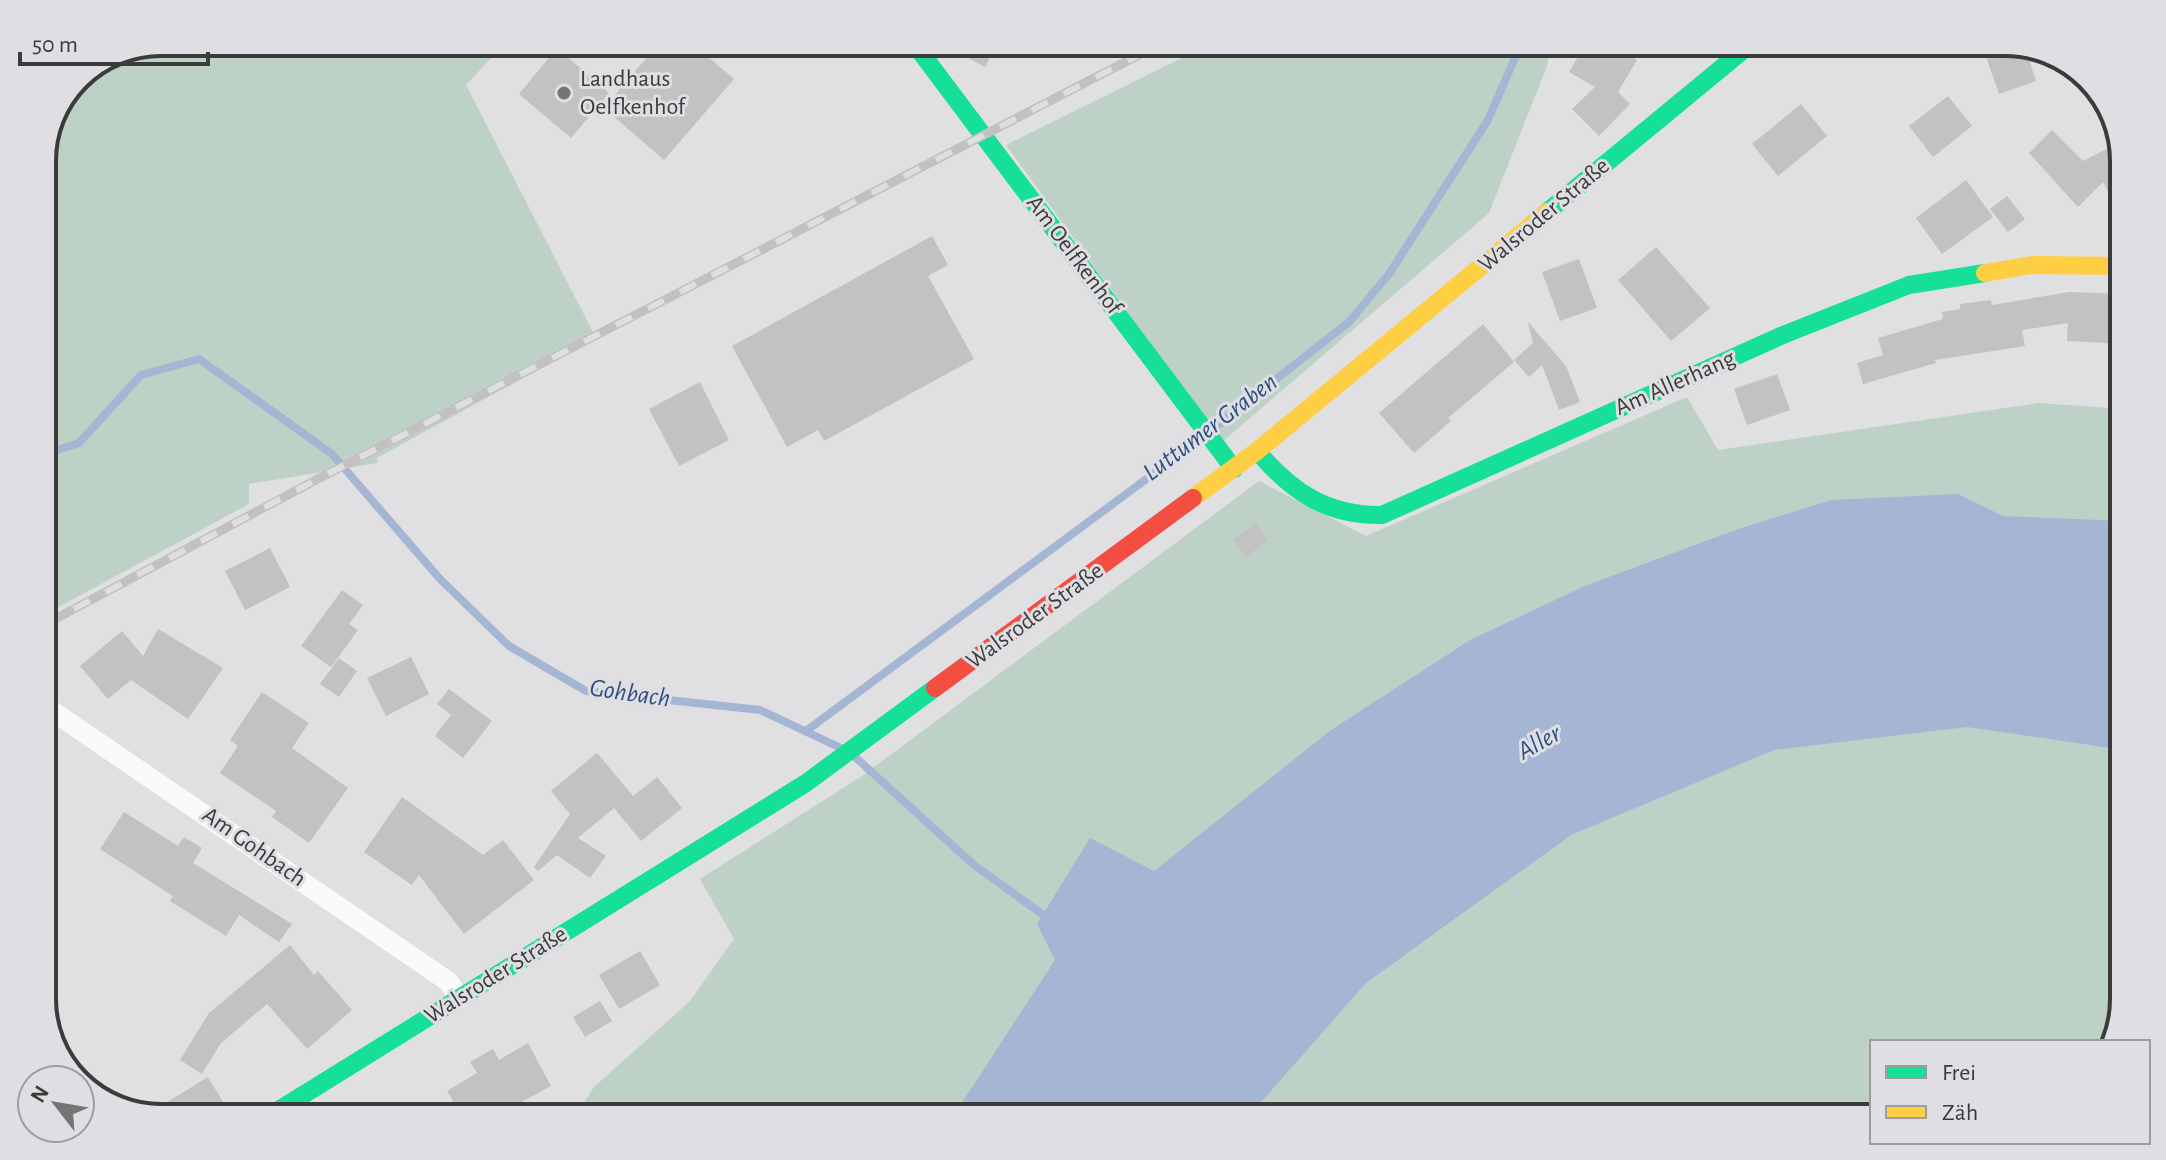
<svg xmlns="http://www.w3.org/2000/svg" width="2166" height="1160" font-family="'Alegreya Sans',sans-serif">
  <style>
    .green { fill: #bed1c7 }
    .water { fill: #a4b6d4 }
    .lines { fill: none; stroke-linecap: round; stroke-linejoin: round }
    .stream { stroke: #a4b6d4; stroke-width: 8 }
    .building { fill: #c2c2c3 }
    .street { stroke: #fafafa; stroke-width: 20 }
    .fast { stroke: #16e098; stroke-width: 18 }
    .slow { stroke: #ffcf43; stroke-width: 18 }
    .jam { stroke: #f24e42; stroke-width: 18 }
    .rail-casing { stroke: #c1c0c2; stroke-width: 9 }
    .rail { stroke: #dfdee2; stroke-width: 6; stroke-dasharray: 18; stroke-linecap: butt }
    .poi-dot { fill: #757476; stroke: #dfdee2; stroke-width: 3 }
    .labels { text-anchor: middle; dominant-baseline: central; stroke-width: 6; stroke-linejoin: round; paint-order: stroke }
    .poi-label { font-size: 24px; fill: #3b3b3c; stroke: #dfdee2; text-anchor: start }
    .street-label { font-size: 24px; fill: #3b3b3c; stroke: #dfdee2 }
    .water-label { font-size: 26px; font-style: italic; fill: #2c4e83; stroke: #dfdee2 }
    .rim { fill: none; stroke: #3b3b3c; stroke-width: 4 }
  </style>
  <rect width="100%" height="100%" fill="#e0dfe1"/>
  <g class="green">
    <polygon points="161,42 506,42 466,85 596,338 377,458 377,463 249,484 249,504 42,616 42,153 77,76"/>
    <polygon points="1214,42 1551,42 1547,66 1489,213 1222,442 1006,145"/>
    <polygon points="1687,397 1718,450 2039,403 2124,409 2124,999 2114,1042 1872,1042 1872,1118 574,1118 594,1087 690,1001 734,939 700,879 862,776 1259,481 1366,536"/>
  </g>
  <polygon class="water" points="1958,494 2003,516 2124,521 2124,750 1967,727 1774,750 1571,835 1366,983 1247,1118 952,1118 1055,960 1037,924 1090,838 1154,871 1331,730 1470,640 1587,585 1741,528 1831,500"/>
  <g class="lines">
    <g class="stream">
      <polyline points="42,455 79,443 141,375 199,359 332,454 440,579 509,646 586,691 760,710 843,749"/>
      <polyline points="806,731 1191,446 1349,322 1389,274 1488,120 1522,42"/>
      <polyline points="854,756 974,865 1049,919"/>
    </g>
  </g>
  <g class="building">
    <polygon points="660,42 691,42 734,79 664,160 604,108"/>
    <polygon points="937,42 998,42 985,67"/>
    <polygon points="1587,42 1607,42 1637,60 1618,92 1630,104 1599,136 1572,109 1595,87 1569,72"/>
    <polygon points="1981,42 2025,47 2036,81 1999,94"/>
    <polygon points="557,48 609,93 571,138 519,94"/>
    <polygon points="1948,96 1972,126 1933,157 1909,126"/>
    <polygon points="1801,104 1827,136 1778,176 1752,144"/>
    <polygon points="2052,130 2083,161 2120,142 2124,153 2124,224 2103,182 2078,207 2029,153"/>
    <polygon points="1966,180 1993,217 1942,254 1916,218"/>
    <polygon points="2007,196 2025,219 2008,232 1990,209"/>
    <polygon points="932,236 948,265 928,276 974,359 824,441 818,430 787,447 732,346"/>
    <polygon points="1656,247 1710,308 1671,341 1618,280"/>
    <polygon points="1579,259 1597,308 1560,321 1542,272"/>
    <polygon points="2069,292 2124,294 2124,344 2067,341 2068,323 2022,330 2025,346 1935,360 1936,363 1863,384 1857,363 1883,355 1878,338 1943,319 1942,312 1960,309 1960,304 1991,300 1992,305"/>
    <polygon points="1528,322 1566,366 1580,402 1559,410 1542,365 1529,377 1514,360 1533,343"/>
    <polygon points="1483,324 1514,362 1448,418 1451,421 1414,453 1379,413"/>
    <polygon points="1777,374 1790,410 1747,425 1734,389"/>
    <polygon points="700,382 729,440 679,466 649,409"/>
    <polygon points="1256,523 1268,540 1246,557 1233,540"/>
    <polygon points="270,548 290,587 245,610 225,571"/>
    <polygon points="342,590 363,605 349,624 358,630 331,667 301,646"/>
    <polygon points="158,629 223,668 188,719 131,680 108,699 80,666 122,631 143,656"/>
    <polygon points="411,657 429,694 386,716 367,678"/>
    <polygon points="339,658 357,671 339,697 320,684"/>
    <polygon points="449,689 492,721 463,758 435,736 451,715 437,704"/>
    <polygon points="262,692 309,723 292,748 348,788 309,843 272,817 276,811 220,773 238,746 230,740"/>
    <polygon points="597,753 633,796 657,777 682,808 641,841 614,808 578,838 606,856 590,878 557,855 538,871 534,867 570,814 551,791"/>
    <polygon points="402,797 483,855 503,840 534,880 464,934 419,875 412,885 364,852"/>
    <polygon points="124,812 178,846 184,837 202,848 193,863 292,924 279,942 239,915 226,936 170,901 173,896 100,849"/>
    <polygon points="290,945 314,975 318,971 352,1010 307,1049 267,1004 221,1043 202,1074 180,1060 209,1013"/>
    <polygon points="640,951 660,985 619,1009 599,975"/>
    <polygon points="600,1001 612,1021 585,1037 573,1017"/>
    <polygon points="528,1043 551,1086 492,1118 463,1118 447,1091 477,1073 470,1062 493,1049 499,1060"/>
    <polygon points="208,1077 228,1110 215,1118 146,1115"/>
  </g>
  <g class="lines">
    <polyline class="street" points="42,704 449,982 459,998"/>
    <g class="fast">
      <polyline points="913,42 1234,469"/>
      <polyline points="1547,212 1753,42"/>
      <path d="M 1257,451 C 1292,492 1327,516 1382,515 L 1783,335 L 1909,285 L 1985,273"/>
      <polyline points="266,1118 806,783 935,688"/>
    </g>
    <g class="slow">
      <polyline points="1985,273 2032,265 2124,266"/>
      <polyline points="1193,498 1257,451 1547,212"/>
    </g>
    <polyline class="jam" points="935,688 1193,498"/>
    <defs>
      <polyline id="rail" points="42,626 314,481 1164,42"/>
    </defs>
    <use href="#rail" class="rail-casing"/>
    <use href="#rail" class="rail"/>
  </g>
  <circle class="poi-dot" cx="564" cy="93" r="8"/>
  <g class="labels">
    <g class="poi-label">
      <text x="580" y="79">Landhaus<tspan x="580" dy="28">Oelfkenhof</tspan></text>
    </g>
    <g class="street-label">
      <text transform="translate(1544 215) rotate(-40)">Walsroder Straße</text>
      <text transform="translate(1074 255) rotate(53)">Am Oelfkenhof</text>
      <text transform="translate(1675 383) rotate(-24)">Am Allerhang</text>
      <text transform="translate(1035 616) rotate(-36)">Walsroder Straße</text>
      <text transform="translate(254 847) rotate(35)">Am Gohbach</text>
      <text transform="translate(496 975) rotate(-32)">Walsroder Straße</text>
    </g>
    <g class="water-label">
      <text transform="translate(1210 427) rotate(-37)">Luttumer Graben</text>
      <text transform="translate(630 693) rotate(8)">Gohbach</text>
      <text transform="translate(1539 742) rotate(-29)">Aller</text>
    </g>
  </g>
  <path d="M0 0H2166V1160H0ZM161 56H2005A105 105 0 0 1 2110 161V999A105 105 0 0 1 2005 1104H161A105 105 0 0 1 56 999V161A105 105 0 0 1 161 56Z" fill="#dfdee2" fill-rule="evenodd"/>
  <path class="rim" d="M161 56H2005A105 105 0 0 1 2110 161V999A105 105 0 0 1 2005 1104H161A105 105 0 0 1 56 999V161A105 105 0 0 1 161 56Z"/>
  <rect x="1870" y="1040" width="280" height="104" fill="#dfdee2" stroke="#9d9da0" stroke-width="2"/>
  <rect x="1886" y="1066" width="40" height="12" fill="#16e098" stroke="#9d9da0" stroke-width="2"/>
  <text x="1942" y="1080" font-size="24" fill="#3b3b3c">Frei</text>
  <rect x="1886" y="1106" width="40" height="12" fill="#ffcf43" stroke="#9d9da0" stroke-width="2"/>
  <text x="1942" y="1120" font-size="24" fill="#3b3b3c">Zäh</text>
  <g transform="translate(56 1104) rotate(301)"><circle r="38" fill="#dfdee2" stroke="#9d9da0" stroke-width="2"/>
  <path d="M0-6L14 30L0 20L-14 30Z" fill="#757476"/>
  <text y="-12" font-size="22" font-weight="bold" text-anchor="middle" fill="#3b3b3c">N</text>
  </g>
  <path d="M20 52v12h188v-12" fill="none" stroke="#3b3b3c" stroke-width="4"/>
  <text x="32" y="52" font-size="24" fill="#3b3b3c" stroke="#dfdee2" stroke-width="6" paint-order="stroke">50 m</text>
</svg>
